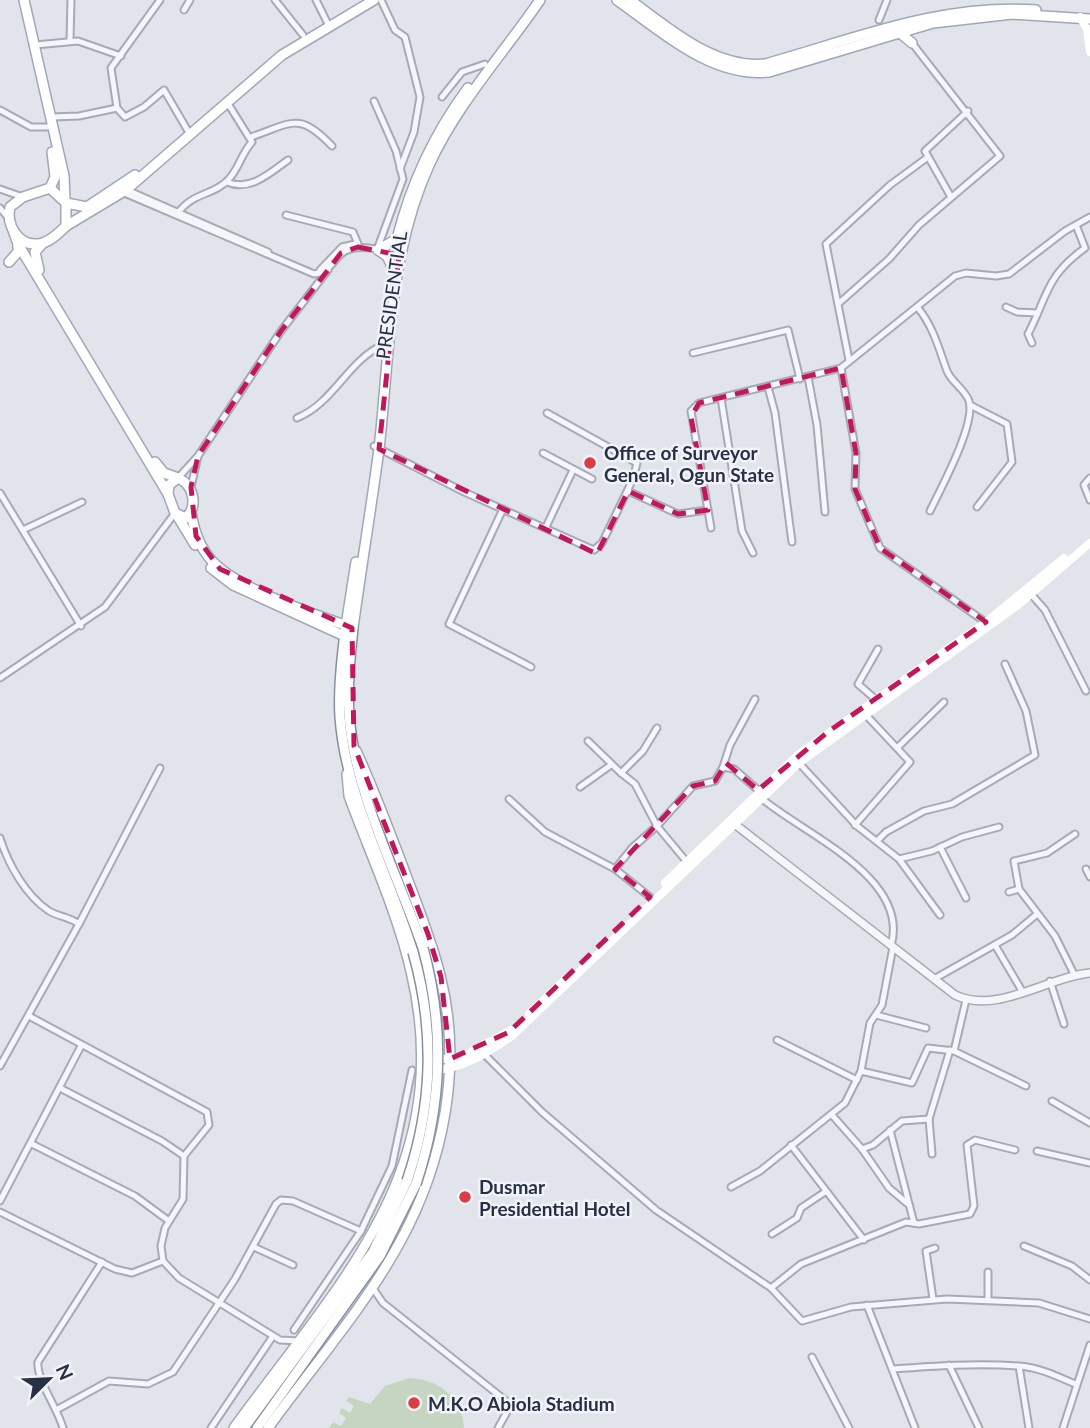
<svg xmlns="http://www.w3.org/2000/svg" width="1090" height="1428" font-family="Lato,sans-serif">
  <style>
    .green { fill: #c5d5c2 }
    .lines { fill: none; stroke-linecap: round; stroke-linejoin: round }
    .minor-casing { stroke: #a6aab6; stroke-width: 9 }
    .tertiary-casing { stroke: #a6aab6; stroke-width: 10 }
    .primary-casing { stroke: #a0a7b8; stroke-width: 12 }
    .trunk-casing { stroke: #8790a3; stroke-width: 12 }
    .minor { stroke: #f4f6f9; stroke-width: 5 }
    .tertiary { stroke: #f4f6f9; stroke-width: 7 }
    .secondary { stroke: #fff; stroke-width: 8 }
    .primary { stroke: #fff; stroke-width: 9 }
    .trunk { stroke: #fff; stroke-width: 9 }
    .trunk-bridge-casing { stroke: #8790a3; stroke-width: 12; stroke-linecap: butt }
    .trunk-bridge { stroke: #fff; stroke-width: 9 }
    .marked { fill: none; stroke: #c2185b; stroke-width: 5; stroke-dasharray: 14 9; stroke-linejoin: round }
    .poi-dot { fill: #d83e48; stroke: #f1f3f8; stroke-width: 2.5 }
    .labels { text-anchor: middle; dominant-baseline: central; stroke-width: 5; stroke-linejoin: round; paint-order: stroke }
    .street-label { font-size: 19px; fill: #283044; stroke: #f1f3f8 }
    .poi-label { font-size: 19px; font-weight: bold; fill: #283044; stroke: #f1f3f8; text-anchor: start }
  </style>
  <rect width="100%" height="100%" fill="#e1e4eb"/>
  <path class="green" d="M 409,1378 C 438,1379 462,1397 464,1428 L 329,1428 L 333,1422 L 341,1426 L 346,1418 L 339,1413 L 342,1408 L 350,1413 L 354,1406 L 346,1401 L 349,1397 L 370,1404 L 385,1386 Z"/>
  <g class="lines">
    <defs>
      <g id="minor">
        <polyline points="160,0 111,68 117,108 125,117 144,107 164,90 188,131"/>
        <polyline points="275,0 303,35"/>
        <polyline points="316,0 327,22"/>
        <polyline points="381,0 395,30 405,37 420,97 414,132 400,169"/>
        <polyline points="184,10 190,0"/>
        <polyline points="879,20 887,0"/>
        <polyline points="70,41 71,0"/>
        <polyline points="35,45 78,41 121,56"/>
        <polyline points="442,97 462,72 485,64"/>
        <polyline points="374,101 396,151 403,179 378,247"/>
        <polyline points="0,110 31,127 47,127"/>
        <polyline points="51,117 79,116 117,108"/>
        <path d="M 251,137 C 292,123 299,111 332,146"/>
        <path d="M 227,182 C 250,192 270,173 288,160"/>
        <polyline points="0,189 23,197"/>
        <polyline points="127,190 268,252"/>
        <path d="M 122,192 L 314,274 C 328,273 331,264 340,255 C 354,241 383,250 399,255"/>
        <polyline points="951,197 925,151 968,111"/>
        <polyline points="0,208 9,219"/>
        <path d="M 177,214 C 194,191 213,196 228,180 C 239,169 241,154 252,142 L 227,102"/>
        <polyline points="286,215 353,232 358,244"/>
        <polyline points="320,270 342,247 355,244"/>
        <polyline points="838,304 889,259 919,225 1000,156 912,43"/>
        <polyline points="1006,307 1017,312 1037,313"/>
        <path d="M 918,308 C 933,326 939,349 947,371 C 952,383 965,389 969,401 C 976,424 941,488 930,511"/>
        <path d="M 1032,343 L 1028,334 C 1048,295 1046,276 1085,248 L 1076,225"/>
        <polyline points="693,353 788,330 800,379"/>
        <polyline points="849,360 826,244 890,185 928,157"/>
        <polyline points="841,368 856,453 855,489 880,548 988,624"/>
        <polyline points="808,377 817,425 825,512"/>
        <polyline points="768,387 775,413 792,542"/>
        <polyline points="721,398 742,531 753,553"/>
        <polyline points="970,405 1007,424 1012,462 977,507"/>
        <path d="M 297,418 C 334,403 348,360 383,345"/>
        <polyline points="374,446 464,492 594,550 602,543 633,479 637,463 547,413"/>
        <polyline points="543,453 592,479"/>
        <polyline points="178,478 198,456 281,331 328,270"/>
        <polyline points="1090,478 1084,485 1090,500"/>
        <polyline points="191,487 198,456"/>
        <polyline points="628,491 678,514 708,510"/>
        <polyline points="0,493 81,626"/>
        <polyline points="503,509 449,624 531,667"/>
        <polyline points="546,527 573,470"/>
        <polyline points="711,528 691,411 699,403 841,368 955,276 966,273 996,276 1009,274 1065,231 1090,217"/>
        <polyline points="23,530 82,502"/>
        <polyline points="1031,594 1045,610 1086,691"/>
        <polyline points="0,678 105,607 175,513"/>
        <polyline points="874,698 858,684 878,649"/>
        <polyline points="657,728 643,751 621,773 635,784 657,826 686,861"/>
        <polyline points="588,741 621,773"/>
        <polyline points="898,747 944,702"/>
        <polyline points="799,763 857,826 899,859 940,915"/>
        <polyline points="723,767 730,745 755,699"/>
        <polyline points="580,787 611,765"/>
        <path d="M 761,798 C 803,834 911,877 891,946"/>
        <polyline points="509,799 545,832 615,869 650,897"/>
        <polyline points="855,825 910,762 865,714"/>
        <path d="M 0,838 C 8,864 26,896 49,911 C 59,917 70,917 79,924 L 0,1066"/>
        <polyline points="877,841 886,832 924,811 952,804 1035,755 1026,711 1005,664"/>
        <polyline points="940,847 966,898"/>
        <polyline points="899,859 932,851 962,837 999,827"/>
        <polyline points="615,869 632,848 657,826 693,786 715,781 723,767 734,769 758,790"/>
        <polyline points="1086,869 1090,877"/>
        <polyline points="1019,889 1014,861 1047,853 1075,834"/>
        <polyline points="1009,892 1019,889 1055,936 1074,974"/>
        <polyline points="79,924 160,768"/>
        <polyline points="995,945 1022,991"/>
        <polyline points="934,979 1012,935 1036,915"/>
        <polyline points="1050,981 1064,1024"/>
        <polyline points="966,1000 954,1051 1026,1086"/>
        <polyline points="876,1015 926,1028"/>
        <polyline points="29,1016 207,1112 209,1125 184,1156 183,1199 165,1228 161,1246 163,1261 179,1278 280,1340 299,1341"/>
        <polyline points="777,1040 857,1080"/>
        <polyline points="484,1054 542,1112 656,1210 771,1288 802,1321 851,1307 947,1299 1039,1303 1090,1319"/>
        <polyline points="861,1071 912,1083 928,1048 954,1051"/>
        <polyline points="60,1088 162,1141 184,1156"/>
        <polyline points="1052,1101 1090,1123"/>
        <polyline points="832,1115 862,1149 873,1145 902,1121 929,1119"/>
        <polyline points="890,1130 914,1223"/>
        <polyline points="32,1144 135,1196 169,1221"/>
        <polyline points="791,1145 864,1240"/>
        <polyline points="862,1149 889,1188 908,1204"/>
        <polyline points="1037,1151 1090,1163"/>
        <polyline points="932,1154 929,1119 950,1050"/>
        <polyline points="731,1187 760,1171 845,1103 861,1071 870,1023 882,1005 893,947"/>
        <polyline points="0,1201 81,1046"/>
        <polyline points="0,1212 115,1269 132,1273 163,1261"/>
        <polyline points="772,1234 797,1218 801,1208 825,1192"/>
        <polyline points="1024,1246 1072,1266 1090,1280"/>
        <polyline points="254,1247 293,1265"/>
        <polyline points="372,1287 383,1303 505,1400 507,1412 498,1428"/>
        <polyline points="771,1288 801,1264 906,1222 919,1224 970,1214 974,1206 967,1145 975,1140 1015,1150"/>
        <polyline points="933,1299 926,1251 935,1248"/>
        <polyline points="988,1299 988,1272"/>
        <polyline points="867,1305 915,1428"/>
        <polyline points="294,1330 361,1231 392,1166 412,1070"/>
        <polyline points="812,1357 849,1428"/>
        <polyline points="949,1365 979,1428"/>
        <polyline points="1019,1366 1029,1428"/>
        <path d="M 893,1369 C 934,1366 977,1363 1018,1366 C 1038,1367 1057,1376 1075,1384"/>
        <polyline points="58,1409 109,1381 148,1384 173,1372 235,1279 276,1204 281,1200 293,1201 361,1231"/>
        <path d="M 63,1428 C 58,1409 36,1379 38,1362 L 102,1262"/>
        <polyline points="211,1428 273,1336"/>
        <polyline points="1063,1428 1090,1345"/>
      </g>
      <path id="tertiary" d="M 732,822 L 955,995 C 997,1015 1047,977 1090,973"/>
      <g id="primary">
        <polyline points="24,0 64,176 65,201"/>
        <path d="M 617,0 C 661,31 711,78 769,72 L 933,23 L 1012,14 L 1090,19"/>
        <path d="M 630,0 C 669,28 714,69 765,64 C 858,38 938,4 1036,10"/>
        <polyline points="899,32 912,43"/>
        <polyline points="50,188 55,177 52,152"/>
        <path d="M 50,188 L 66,203 L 66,226 C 59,233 48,244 37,244 C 17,245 6,224 10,207 L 23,197 Z"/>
        <polyline points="66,203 87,207 135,175"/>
        <polyline points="66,226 126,190 282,55 374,0"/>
        <polyline points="13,230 18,244 168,494"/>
        <path d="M 397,239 C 411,183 434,134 468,88"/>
        <polyline points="381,248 397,239"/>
        <polyline points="378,250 387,256 392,266"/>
        <polyline points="9,262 18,252 18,244"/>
        <polyline points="39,270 35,252 43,243"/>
        <polyline points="155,462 164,473 178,478"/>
        <path d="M 178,478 C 194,485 198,506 186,518 L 175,513 L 168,494 L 169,485 Z"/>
        <path d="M 191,512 C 194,531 199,546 212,561 C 237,589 316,615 353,628 C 361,569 371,509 379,449 C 390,352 388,254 430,163 C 458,103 503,54 540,0"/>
        <polyline points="178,517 195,545"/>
        <polyline points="211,568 233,585 351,639"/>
        <polyline points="346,626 356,562"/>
        <path d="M 234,1428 C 340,1282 458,1168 411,971 C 397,911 370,853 349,796 L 347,774"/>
        <path d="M 268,1428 C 312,1367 364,1308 400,1242 C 444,1161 463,1066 440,975 C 431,939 417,905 404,870 C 389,830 374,790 356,751"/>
      </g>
      <g id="trunk">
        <path d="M 346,626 C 342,655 338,687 340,717 C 346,798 389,875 413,952"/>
        <path d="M 353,628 C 350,657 347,686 349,714 C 354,792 398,875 423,948"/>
        <polyline points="244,1428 373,1252 407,1181"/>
        <polyline points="257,1428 380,1256 416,1184"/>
      </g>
    </defs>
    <use href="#minor" class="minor-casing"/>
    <use href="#tertiary" class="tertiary-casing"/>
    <use href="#primary" class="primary-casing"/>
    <use href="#trunk" class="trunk-casing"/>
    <use href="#minor" class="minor"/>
    <use href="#tertiary" class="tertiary"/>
    <g class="secondary">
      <polyline points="1080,17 1087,29 1090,52"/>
      <polyline points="665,883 799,754 986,622 1064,558"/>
      <polyline points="529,1014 570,975"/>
      <polyline points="434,1060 462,1057 511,1030"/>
      <path d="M 431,1070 C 462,1070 487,1053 512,1036 L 799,763 L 1018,605 L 1090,543"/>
    </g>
    <use href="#primary" class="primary"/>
    <use href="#trunk" class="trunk"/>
    <defs>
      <g id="trunk-bridge">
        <path d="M 407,1181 C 433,1104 435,1030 413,952"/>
        <path d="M 416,1184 C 442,1105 445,1029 423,948"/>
      </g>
    </defs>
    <use href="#trunk-bridge" class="trunk-bridge-casing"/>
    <use href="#trunk-bridge" class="trunk-bridge"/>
  </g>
  <path class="marked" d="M 358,247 L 399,255 L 379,449 L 597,554 L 628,491 L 678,514 L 708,510 L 691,417 L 699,403 L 841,368 L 856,453 L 855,489 L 880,548 L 986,622 L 829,731 L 758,790 L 726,763 L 715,781 L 693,786 L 615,869 L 650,897 L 509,1032 L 450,1059 L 441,977 L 428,934 L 354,746 L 352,628 L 220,569 L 196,536 L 191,487 L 198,456 L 281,331 L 341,253 Z"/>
  <g class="poi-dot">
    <circle cx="590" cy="463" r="7"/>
    <circle cx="465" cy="1197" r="7"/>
    <circle cx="414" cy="1403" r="7"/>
  </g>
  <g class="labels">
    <g class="street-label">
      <text transform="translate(391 295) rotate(-82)">PRESIDENTIAL</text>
    </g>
    <g class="poi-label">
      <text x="604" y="452">Office of Surveyor<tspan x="604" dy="22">General, Ogun State</tspan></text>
      <text x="479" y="1186">Dusmar<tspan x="479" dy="22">Presidential Hotel</tspan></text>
      <text x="428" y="1403">M.K.O Abiola Stadium</text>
    </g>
  </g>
  <g transform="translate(49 1379) rotate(66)" stroke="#f1f3f8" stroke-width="5" paint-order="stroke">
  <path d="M0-5L12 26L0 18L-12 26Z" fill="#283044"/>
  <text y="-10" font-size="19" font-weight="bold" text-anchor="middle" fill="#283044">N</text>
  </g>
</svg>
